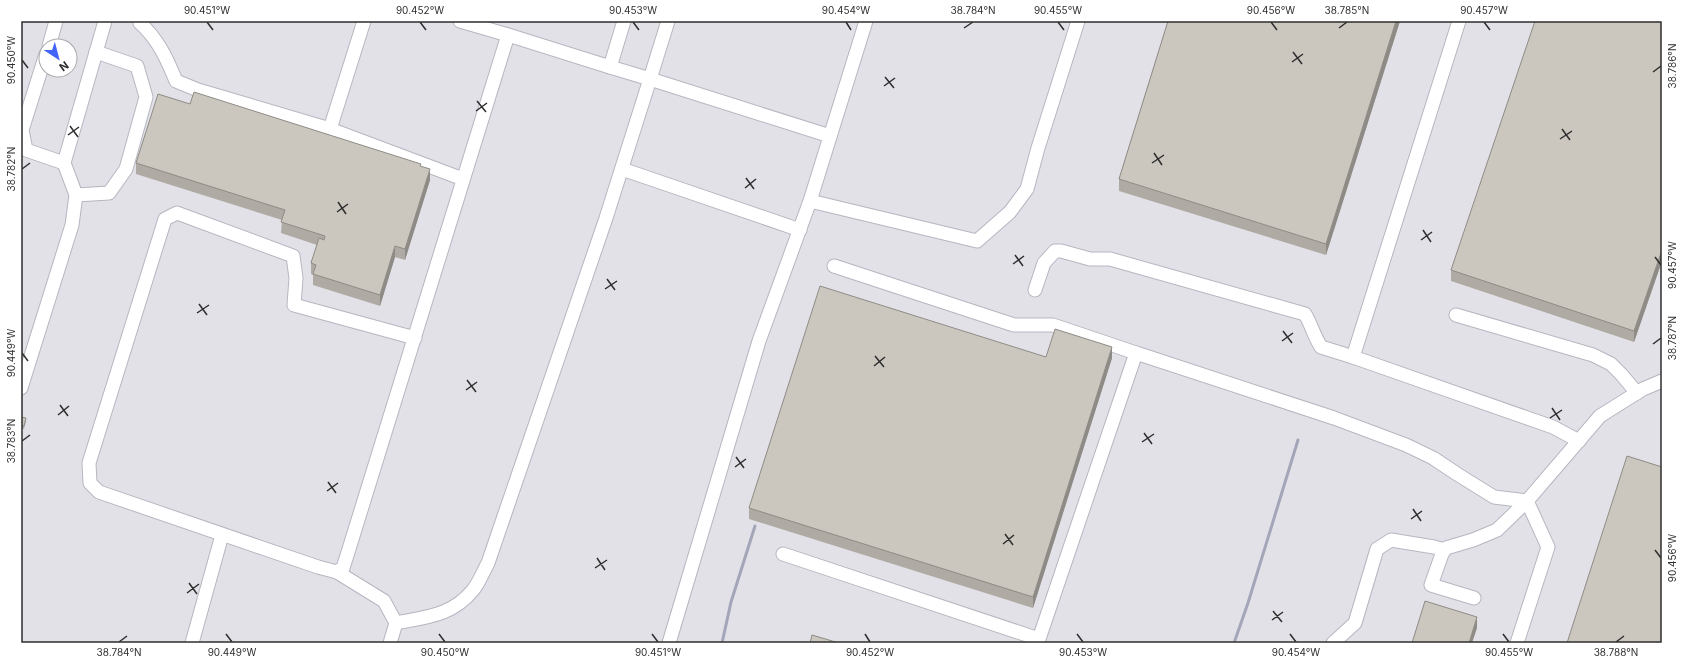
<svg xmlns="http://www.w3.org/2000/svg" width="1683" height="664" font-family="Inter,sans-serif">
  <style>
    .industrial { fill: #e3e1e8; fill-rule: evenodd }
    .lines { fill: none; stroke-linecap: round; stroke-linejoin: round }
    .minor-casing { stroke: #b4b7c1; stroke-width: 15 }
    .minor { stroke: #fff; stroke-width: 13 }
    .rail { stroke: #a3a6b8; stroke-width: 3 }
    .wall { fill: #afaba4 }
    .shaded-wall { fill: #8e8b86 }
    .building { fill: #cbc7bf; stroke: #8e8b86 }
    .ticks { fill: none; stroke: #2e2e2e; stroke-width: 1.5 }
    .neatline { fill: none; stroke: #2e2e2e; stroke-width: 1.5 }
    .ticks-label { font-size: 10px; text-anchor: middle; fill: #2e2e2e }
  </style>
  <rect width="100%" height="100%" fill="#efe9e1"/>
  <path class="industrial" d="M 21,21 L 1662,21 L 1662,643 L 21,643 ZM 46,46 L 70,46 L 70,70 L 46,70 Z"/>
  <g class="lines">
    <defs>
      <g id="minor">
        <path d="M 141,21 L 140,23 C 158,39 167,59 176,81 L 198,90 L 330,129 L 364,21"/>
        <polyline points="460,21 508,35"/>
        <polyline points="668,21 650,79 830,136"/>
        <polyline points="1459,21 1353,357 1553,427 1579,441"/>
        <polyline points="49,46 56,21"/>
        <polyline points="330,129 463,179"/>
        <polyline points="64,163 105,21"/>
        <polyline points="622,169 800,230"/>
        <polyline points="76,195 109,193 126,169 146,97 137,66 96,52"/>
        <polyline points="810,201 866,21"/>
        <polyline points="834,266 1014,325 1053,325 1136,353"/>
        <path d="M 1035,290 L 1044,263 L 1055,251 L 1061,251 L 1090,259 L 1110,259 L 1305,314 C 1311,324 1314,336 1321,347 L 1353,357"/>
        <polyline points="1456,315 1593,355 1611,364 1621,374 1637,393"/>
        <polyline points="415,338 294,305 296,278 293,256 177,213 165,219 89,463 90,483 99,492 318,567 337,572 343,568 349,549 508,35 610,67 624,21"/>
        <polyline points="21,388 72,225 76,195 64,163 26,150 22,130 46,54"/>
        <polyline points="783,554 1039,639 1136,353 1334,418 1406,445 1433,458 1457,474 1494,497 1527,501"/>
        <polyline points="337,572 384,601 396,623 390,643"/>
        <polyline points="1474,598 1431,585 1442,554 1446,548 1473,540 1497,530 1527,501 1600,416 1643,389 1662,381"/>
        <path d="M 396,623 C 426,617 452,616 473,590 C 479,583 483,572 488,563 L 606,218 L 650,79 L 610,67"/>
        <polyline points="192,643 222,535"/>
        <polyline points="669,643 759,341 810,201 977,241 1010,212 1027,189 1038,148 1078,21"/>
        <polyline points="1333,643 1355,623 1377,549 1391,540 1434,547 1444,550"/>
        <polyline points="1517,643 1548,547 1527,501"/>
      </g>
    </defs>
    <use href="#minor" class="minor-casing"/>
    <use href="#minor" class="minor"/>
    <g class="rail">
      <polyline points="722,643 731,602 755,526"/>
      <polyline points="1234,643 1248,603 1298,440"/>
    </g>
  </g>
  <g class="wall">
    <polygon points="1168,21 1400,21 1326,255 1119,191 1119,179"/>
    <polygon points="1662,21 1662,261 1634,342 1451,281 1451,270"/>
    <polygon points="190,104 421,167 430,180 405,260 395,257 380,306 313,285 313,275 311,274 311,263 317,245 281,233 282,220 136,174 136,163"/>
    <polygon points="1046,357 1112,358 1033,608 749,519 749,508"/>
    <polygon points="21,417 26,421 24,429 21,428"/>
  </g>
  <g class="shaded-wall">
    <polygon points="1396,21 1400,21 1326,255 1326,244"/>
    <polygon points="430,169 430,180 405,260 405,249"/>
    <polygon points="395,246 395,257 380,306 380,295"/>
    <polygon points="1662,250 1662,261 1634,342 1634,331"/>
    <polygon points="1112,347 1112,358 1033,608 1033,597"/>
    <polygon points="1477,617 1477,628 1472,643 1469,643"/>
  </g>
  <g class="building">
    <polygon points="1168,21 1396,21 1326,244 1119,179"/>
    <polygon points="1535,21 1662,21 1662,250 1634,331 1451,270"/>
    <polygon points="194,92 421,164 420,166 430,169 405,249 395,246 380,295 313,274 316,265 311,263 319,238 324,240 325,236 281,222 285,210 136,163 158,94 190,104"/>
    <polygon points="820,286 1046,357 1055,329 1112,347 1033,597 749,508"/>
    <polygon points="21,417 26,418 24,426 21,425"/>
    <polygon points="1627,456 1662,467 1662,643 1567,643"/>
    <polygon points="1425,601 1477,617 1469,643 1412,643"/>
    <polygon points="812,635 839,643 810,643"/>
  </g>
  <path class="ticks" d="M 207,22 L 213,30M 420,22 L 426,30M 633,22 L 639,30M 846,22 L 851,30M 1058,22 L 1064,30M 1271,22 L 1277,30M 1484,22 L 1490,30M 964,28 L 973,22M 1339,28 L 1347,22M 1293,52 L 1302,64M 22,60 L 28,68M 1292,62 L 1303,54M 1653,72 L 1661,66M 885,77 L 894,88M 884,86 L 895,78M 477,101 L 486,112M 476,111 L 487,103M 70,126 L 78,137M 1562,129 L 1570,140M 68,135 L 79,127M 1560,139 L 1572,131M 1154,153 L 1162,165M 1152,163 L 1164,155M 22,169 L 30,163M 746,178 L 754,189M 745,188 L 756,179M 338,202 L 346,214M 337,212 L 348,204M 1423,230 L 1431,242M 1421,240 L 1432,232M 1015,255 L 1023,266M 1655,257 L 1661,265M 1013,264 L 1024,256M 607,279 L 615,290M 605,289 L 617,281M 199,304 L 207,315M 197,313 L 209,305M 1283,331 L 1292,343M 1282,341 L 1293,333M 1653,344 L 1661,338M 22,353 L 28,361M 875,356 L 884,367M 874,366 L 885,357M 467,380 L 476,392M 466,390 L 477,382M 60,405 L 68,416M 1552,408 L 1560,420M 58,415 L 69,406M 1550,418 L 1562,410M 1144,433 L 1152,444M 22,441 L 30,435M 1142,442 L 1154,434M 736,457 L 744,468M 735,467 L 746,459M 328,482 L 336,493M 327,491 L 338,483M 1413,509 L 1421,521M 1411,519 L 1422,511M 1005,534 L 1013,545M 1003,544 L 1014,535M 1655,550 L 1661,558M 597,558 L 605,570M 595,568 L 607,560M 189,583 L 197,594M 187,593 L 199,584M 1273,611 L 1282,622M 1272,620 L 1283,612M 226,634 L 232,642M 439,634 L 445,642M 652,634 L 658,642M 865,634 L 870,642M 1077,634 L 1083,642M 1290,634 L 1296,642M 1503,634 L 1509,642M 119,642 L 127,636M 1616,642 L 1624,636"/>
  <rect width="1683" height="664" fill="none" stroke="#ffffff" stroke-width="44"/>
  <g transform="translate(58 58) rotate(144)"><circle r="19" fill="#ffffff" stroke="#ababab"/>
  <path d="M0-3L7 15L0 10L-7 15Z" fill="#4264fb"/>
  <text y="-6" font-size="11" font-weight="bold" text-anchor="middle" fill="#2e2e2e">N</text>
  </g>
  <rect x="22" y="22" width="1639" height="620" class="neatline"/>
  <g class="ticks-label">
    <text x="207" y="14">90.451°W</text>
    <text x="420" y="14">90.452°W</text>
    <text x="633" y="14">90.453°W</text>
    <text x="846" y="14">90.454°W</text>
    <text x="973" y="14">38.784°N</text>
    <text x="1058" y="14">90.455°W</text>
    <text x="1271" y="14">90.456°W</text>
    <text x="1347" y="14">38.785°N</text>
    <text x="1484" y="14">90.457°W</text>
    <text transform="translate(11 60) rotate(-90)" y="4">90.450°W</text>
    <text transform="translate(1672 66) rotate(-90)" y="4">38.786°N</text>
    <text transform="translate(11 169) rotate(-90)" y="4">38.782°N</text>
    <text transform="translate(1672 265) rotate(-90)" y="4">90.457°W</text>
    <text transform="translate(1672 338) rotate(-90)" y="4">38.787°N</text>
    <text transform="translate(11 353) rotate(-90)" y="4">90.449°W</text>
    <text transform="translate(11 441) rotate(-90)" y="4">38.783°N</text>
    <text transform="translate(1672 558) rotate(-90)" y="4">90.456°W</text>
    <text x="119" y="656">38.784°N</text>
    <text x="232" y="656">90.449°W</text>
    <text x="445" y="656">90.450°W</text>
    <text x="658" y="656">90.451°W</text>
    <text x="870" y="656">90.452°W</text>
    <text x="1083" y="656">90.453°W</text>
    <text x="1296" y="656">90.454°W</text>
    <text x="1509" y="656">90.455°W</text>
    <text x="1616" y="656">38.788°N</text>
  </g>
</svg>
